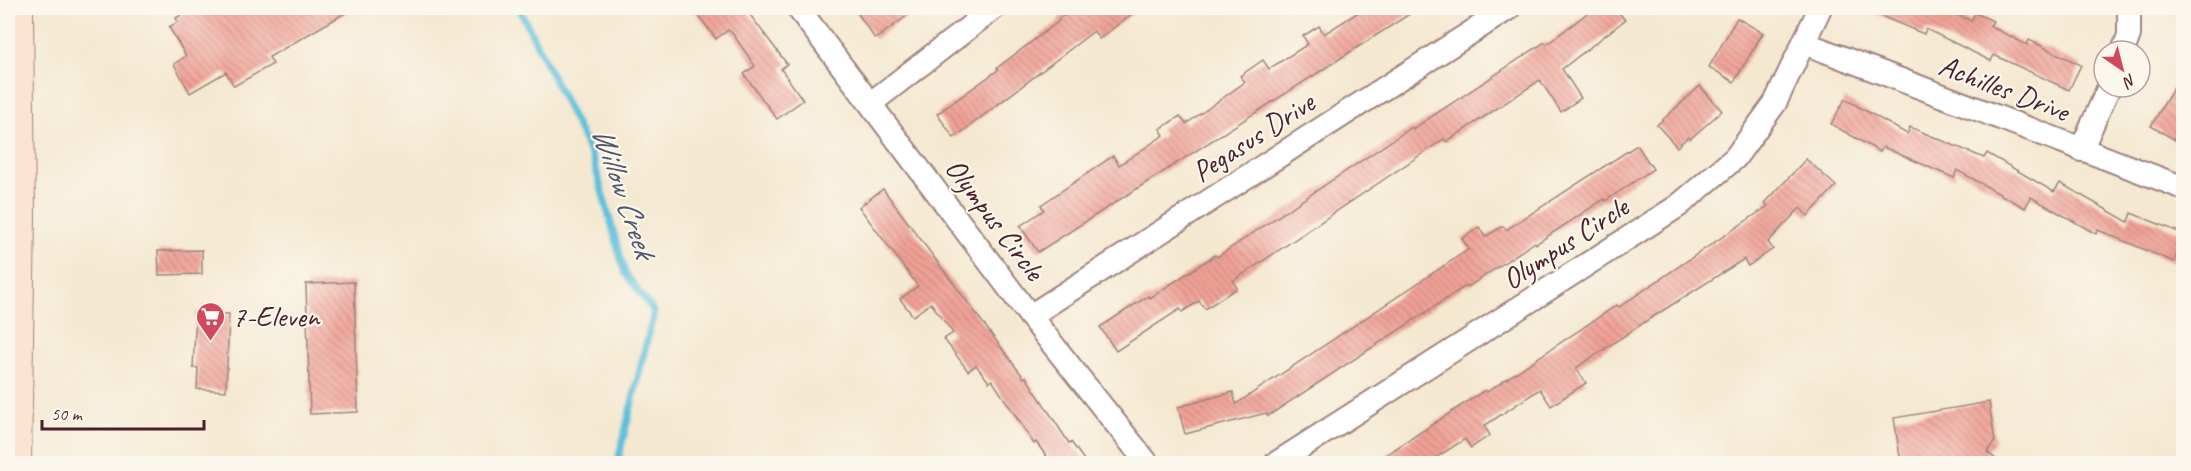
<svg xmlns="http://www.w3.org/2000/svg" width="2191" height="471" font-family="Caveat,sans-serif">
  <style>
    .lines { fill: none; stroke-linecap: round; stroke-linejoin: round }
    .stream { stroke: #5ec0dc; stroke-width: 7 }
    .building { fill: url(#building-back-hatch) }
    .minor-casing { stroke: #9f847e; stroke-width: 26 }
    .secondary-casing { stroke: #9f847e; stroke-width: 34 }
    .minor { stroke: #fff; stroke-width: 22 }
    .secondary { stroke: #fde4d1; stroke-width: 32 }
    .labels { text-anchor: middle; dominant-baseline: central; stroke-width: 4.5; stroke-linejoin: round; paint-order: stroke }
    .street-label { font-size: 30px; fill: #4a1f2b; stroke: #fbf7ec }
    .poi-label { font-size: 30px; fill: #4a1f2b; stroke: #fbf7ec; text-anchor: start }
    .water-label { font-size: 32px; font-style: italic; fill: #515769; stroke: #fbf7ec }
  </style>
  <defs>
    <pattern id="building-back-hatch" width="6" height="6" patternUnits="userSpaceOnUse" patternTransform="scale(1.5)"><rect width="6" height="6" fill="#f1a297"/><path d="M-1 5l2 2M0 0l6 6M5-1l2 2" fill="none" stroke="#c5837b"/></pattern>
  </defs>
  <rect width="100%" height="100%" fill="#fbf7ec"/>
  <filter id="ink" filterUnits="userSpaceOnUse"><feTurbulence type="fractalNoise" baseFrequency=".0167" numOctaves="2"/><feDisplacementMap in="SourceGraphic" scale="12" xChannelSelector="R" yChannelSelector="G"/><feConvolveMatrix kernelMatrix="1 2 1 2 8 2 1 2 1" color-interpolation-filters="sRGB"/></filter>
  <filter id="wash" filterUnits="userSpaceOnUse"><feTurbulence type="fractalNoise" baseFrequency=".008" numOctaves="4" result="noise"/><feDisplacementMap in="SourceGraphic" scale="24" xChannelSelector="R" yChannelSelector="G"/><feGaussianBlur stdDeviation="1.35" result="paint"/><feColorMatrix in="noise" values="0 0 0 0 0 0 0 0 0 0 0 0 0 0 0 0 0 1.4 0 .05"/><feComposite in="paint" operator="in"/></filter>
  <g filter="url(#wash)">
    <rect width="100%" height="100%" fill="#f4e8d0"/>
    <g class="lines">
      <polyline class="stream" points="519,8 593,159 625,273 654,312 617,464"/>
    </g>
    <g id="blocks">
      <g class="building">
        <polygon points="193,8 354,8 269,57 273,64 234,86 226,72 190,93 174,64 186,56 169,27 178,22 176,18"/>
        <polygon points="693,8 745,8 787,64 781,69 803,100 777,119 744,74 755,66 733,34 728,30 716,39"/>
        <polygon points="867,8 918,8 875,39 858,14"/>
        <polygon points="1073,8 1140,8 1099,39 1094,31 954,138 937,114 998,70 997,68 1059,21 1058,19"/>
        <polygon points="1365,8 1419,8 1038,252 1020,226 1044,210 1041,205 1113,156 1119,165 1164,135 1160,129 1180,116 1186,124 1245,82 1240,76 1263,60 1269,69 1308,44 1303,36 1319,26 1324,34"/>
        <polygon points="1594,8 1615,8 1625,20 1562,69 1581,98 1561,112 1540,80 1446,142 1444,139 1233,281 1237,288 1205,309 1199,301 1182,312 1180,309 1116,351 1100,327 1148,296 1150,298 1215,255 1217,257 1412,127 1413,129 1545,42 1547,44"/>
        <polygon points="1862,8 1943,8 1971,21 1975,13 1993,21 1990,26 2027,45 2029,40 2081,65 2069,90 1994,55 1991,61 1926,29 1924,34"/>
        <polygon points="1737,18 1763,33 1734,82 1709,67"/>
        <polygon points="2184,70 2184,125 2175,140 2151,126"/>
        <polygon points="1700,86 1722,111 1690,139 1688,137 1677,147 1657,125"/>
        <polygon points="1845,99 1907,134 1910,127 1984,158 1987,153 2054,192 2060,183 2128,222 2131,213 2184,234 2174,262 2098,230 2096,234 2031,197 2025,208 1957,170 1954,178 1883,147 1880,152 1831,124"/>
        <polygon points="1637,145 1653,169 1605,201 1604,199 1536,244 1535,242 1468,287 1467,285 1268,416 1266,413 1185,434 1178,407 1233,392 1236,404 1469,249 1462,239 1479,227 1485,237 1503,226 1506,230"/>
        <polygon points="1806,159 1836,186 1808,216 1800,208 1768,242 1773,249 1748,266 1744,259 1651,318 1576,368 1586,383 1551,406 1540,389 1484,426 1490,435 1471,448 1465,439 1426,464 1372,464 1485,390 1487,392 1617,305 1619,307 1768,206 1765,203"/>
        <polygon points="883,189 1024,378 1026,377 1069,443 1071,442 1087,464 1052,464 1036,442 1034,444 992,380 989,382 976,365 968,371 944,339 953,333 931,303 913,316 900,299 918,286 859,207"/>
        <polygon points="202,250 202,274 159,275 158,251"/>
        <polygon points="354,282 358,412 310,414 306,284"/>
        <polygon points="196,313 229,314 226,391 197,389 198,368 193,368"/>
        <polygon points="1989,402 1995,441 1987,452 2002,464 1910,464 1900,457 1894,418"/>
      </g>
    </g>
  </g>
  <g filter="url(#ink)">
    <use href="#blocks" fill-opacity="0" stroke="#9f847e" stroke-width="1.5"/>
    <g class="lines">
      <defs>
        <g id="minor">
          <polyline points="798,8 1030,316 1148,464"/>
          <polyline points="1804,43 2184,188"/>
          <polyline points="2123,51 2129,35 2129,8"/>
          <polyline points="871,103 994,8"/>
          <polyline points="2081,150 2109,87"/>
          <polyline points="1030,316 1509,8"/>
          <polyline points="1275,464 1678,206 1735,158 1775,103 1820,8"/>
        </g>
        <polyline id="secondary" points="15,464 19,217 17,8"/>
      </defs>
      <use href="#minor" class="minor-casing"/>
      <use href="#secondary" class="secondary-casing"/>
      <use href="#minor" class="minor"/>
      <use href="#secondary" class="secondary"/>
    </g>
  </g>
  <defs>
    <symbol id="supermarket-pin" viewBox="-11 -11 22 30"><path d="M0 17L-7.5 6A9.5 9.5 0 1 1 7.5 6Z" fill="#d1495b" stroke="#fbf7ec"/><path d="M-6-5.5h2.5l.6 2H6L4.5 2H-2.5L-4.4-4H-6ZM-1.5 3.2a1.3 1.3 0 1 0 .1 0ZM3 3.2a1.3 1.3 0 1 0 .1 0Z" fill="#fff"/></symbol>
  </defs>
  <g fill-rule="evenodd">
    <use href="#supermarket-pin" x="194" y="300" width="33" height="45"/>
  </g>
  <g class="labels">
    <g class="street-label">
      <text transform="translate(2004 88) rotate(21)">Achilles Drive</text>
      <text transform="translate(1253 137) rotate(-33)">Pegasus Drive</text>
      <text transform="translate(995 219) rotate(53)">Olympus Circle</text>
      <text transform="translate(1565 243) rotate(-33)">Olympus Circle</text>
    </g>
    <g class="poi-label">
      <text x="232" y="316">7-Eleven</text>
    </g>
    <g class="water-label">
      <text transform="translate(624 192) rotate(71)">Willow Creek</text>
    </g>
  </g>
  <rect width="2191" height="471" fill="none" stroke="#fbf7ec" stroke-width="30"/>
  <g transform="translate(2122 69) rotate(145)"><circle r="28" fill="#fbf7ec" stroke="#b4a19f" stroke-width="1.5"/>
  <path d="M0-4.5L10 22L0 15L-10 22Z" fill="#d1495b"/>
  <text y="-9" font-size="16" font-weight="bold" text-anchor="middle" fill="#4a1f2b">N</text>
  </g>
  <path d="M42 420v9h162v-9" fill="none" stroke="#4a1f2b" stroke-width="3"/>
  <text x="51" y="420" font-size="18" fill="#4a1f2b" stroke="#fbf7ec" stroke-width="4.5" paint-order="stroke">50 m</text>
</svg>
